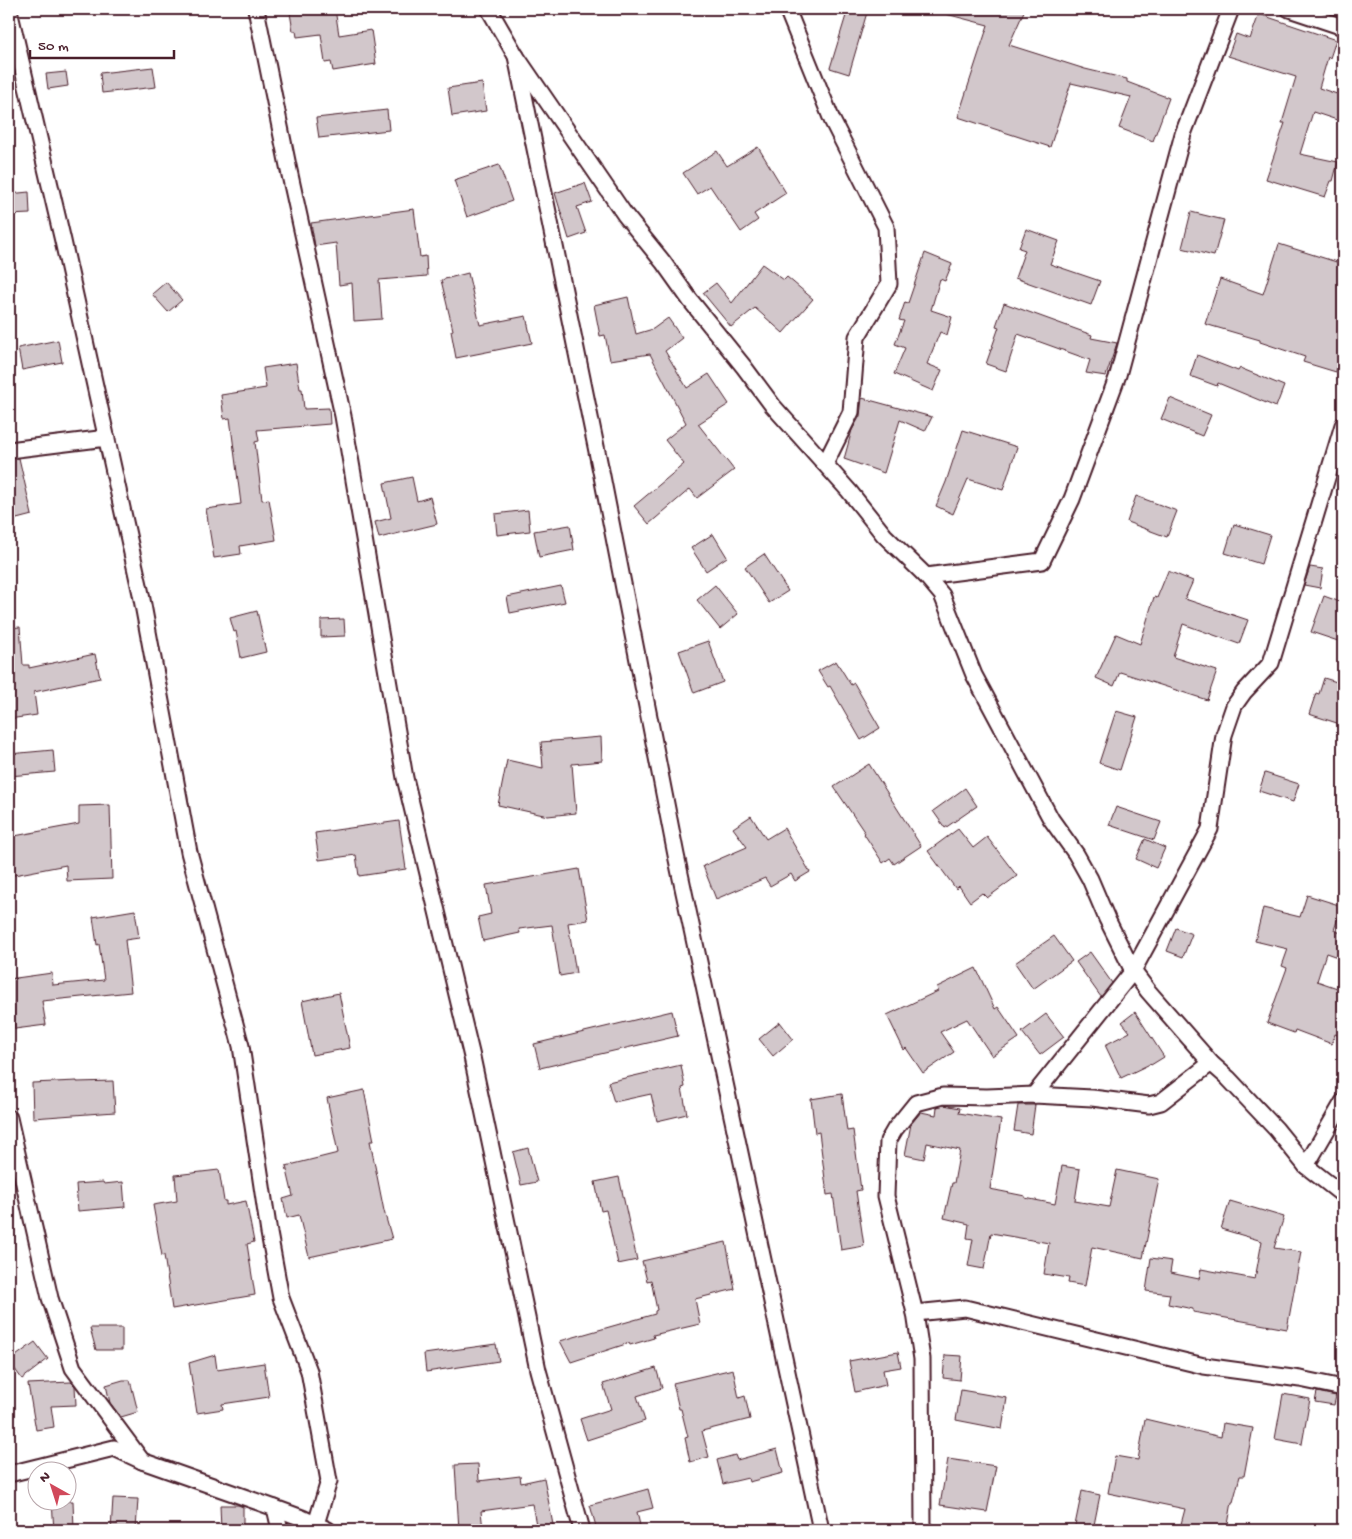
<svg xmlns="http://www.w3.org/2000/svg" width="1352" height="1539" font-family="'Gochi Hand',sans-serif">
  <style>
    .building { fill: #d2c7cb; stroke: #4a1f2b }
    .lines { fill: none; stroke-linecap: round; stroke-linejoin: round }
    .minor-casing { stroke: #4a1f2b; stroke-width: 19 }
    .minor { stroke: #fff; stroke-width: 15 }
  </style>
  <rect width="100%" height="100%" fill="#fff"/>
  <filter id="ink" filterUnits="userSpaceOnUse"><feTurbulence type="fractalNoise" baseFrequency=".02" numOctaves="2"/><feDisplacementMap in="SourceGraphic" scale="10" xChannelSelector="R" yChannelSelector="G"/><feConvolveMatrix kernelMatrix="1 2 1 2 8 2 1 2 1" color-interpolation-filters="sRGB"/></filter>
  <g filter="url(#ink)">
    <g class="building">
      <polygon points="321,9 335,9 339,35 371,30 376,64 333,71 331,62 325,63 321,34 297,37 296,31 293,31 290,13"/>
      <polygon points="848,9 868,9 849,74 830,68"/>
      <polygon points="947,9 1025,9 1009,45 1085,69 1127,79 1127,82 1169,98 1153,141 1119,128 1131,97 1071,83 1050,147 958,117 988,25 946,14"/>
      <polygon points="1259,14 1336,40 1330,58 1328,57 1319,88 1343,96 1343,122 1313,112 1300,154 1338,162 1333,181 1331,181 1325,197 1266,179 1285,123 1282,123 1296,77 1228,56 1236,34 1250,39"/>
      <polygon points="153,67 156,87 102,93 100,73"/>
      <polygon points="66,72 68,86 48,89 46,74"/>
      <polygon points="482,83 486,111 452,116 448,88"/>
      <polygon points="387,110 389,130 319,138 316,118"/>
      <polygon points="758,147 786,193 754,214 758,220 741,232 710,186 697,194 683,173 717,151 727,166"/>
      <polygon points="499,165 512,201 467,217 454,180"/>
      <polygon points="585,183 592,202 577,207 586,233 569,239 555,193"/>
      <polygon points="29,192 30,214 9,215 9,194"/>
      <polygon points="414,209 420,257 426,256 427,276 379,280 382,319 354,321 352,283 339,285 336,243 315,246 311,223"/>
      <polygon points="1191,212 1224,220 1214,256 1182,248"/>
      <polygon points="1026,229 1059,241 1050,264 1100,281 1091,305 1015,278 1025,250 1019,248"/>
      <polygon points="1279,244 1343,264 1343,339 1338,352 1342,353 1336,372 1303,362 1305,357 1260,342 1260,340 1205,324 1220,279 1263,294"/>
      <polygon points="925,253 952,264 945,281 940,279 931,310 952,317 947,335 940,332 927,364 942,370 933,391 894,374 905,348 895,344 904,321 899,320 905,302 908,303"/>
      <polygon points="762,264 784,280 787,277 813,299 783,333 755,308 731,327 703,293 716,283 732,303"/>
      <polygon points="468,273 480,325 526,316 532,343 456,358 451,331 453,330 441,280"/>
      <polygon points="166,282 182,300 168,312 152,294"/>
      <polygon points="628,297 636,334 653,329 668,318 682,338 665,351 687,388 709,374 729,404 698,424 734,470 697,498 690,489 649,524 634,506 684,464 665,440 686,423 650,354 610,360 605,335 600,336 594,305"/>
      <polygon points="1004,303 1092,335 1091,338 1117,343 1106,376 1086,373 1090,360 1018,334 1006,371 986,364 999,327 996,326"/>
      <polygon points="58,340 62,362 22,370 18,348"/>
      <polygon points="1197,355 1238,371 1240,368 1284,386 1276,407 1218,383 1217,386 1190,376"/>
      <polygon points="296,363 300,389 302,389 304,409 329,408 330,424 257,430 259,441 255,442 262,500 269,499 276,540 240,546 241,554 214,558 206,509 241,504 230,418 224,419 221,395 266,388 263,368"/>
      <polygon points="862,398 932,417 925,431 900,420 884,473 844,459 852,430 860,416"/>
      <polygon points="1170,398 1211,415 1202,436 1161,419"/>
      <polygon points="963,430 1017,447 1003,490 968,479 953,514 936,506 946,482"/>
      <polygon points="19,458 32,515 9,521 9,459"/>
      <polygon points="412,477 417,501 430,497 437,524 379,538 375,522 391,518 384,483"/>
      <polygon points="1136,496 1177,511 1167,537 1127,522"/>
      <polygon points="528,510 530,531 497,535 495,514"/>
      <polygon points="1234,524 1270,535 1261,564 1225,553"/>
      <polygon points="570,525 574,550 539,557 534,531"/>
      <polygon points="713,534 727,557 706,571 691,548"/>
      <polygon points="764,554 788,591 769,603 745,567"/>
      <polygon points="1310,567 1323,569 1320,588 1304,585"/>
      <polygon points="1168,571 1193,581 1185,599 1248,620 1239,644 1183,624 1173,657 1217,671 1207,700 1120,672 1114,686 1096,678 1116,634 1140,644 1154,597 1157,598"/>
      <polygon points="715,585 738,614 720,629 697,600"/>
      <polygon points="561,586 565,602 510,613 507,597"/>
      <polygon points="1324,596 1343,603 1343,627 1338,641 1311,632"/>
      <polygon points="257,611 266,652 241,658 236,631 234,632 230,618"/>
      <polygon points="344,619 345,636 321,637 321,620"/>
      <polygon points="20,627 23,665 29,665 29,668 95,654 100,678 34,692 37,715 9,719 9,628"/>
      <polygon points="708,641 723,682 694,693 679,651"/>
      <polygon points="836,661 851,685 854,683 880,728 861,740 830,686 828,687 818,671"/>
      <polygon points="1324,678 1343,684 1343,725 1309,714 1316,693 1319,694"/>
      <polygon points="1116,711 1137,717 1120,770 1099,763"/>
      <polygon points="601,737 602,761 572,764 576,813 548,816 498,805 507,760 543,768 541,742"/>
      <polygon points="53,750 55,772 9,776 9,754"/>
      <polygon points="869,764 921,846 894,864 890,858 883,863 864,834 865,833 834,787"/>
      <polygon points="1265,773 1299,784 1293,802 1259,791"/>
      <polygon points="965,788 977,806 945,828 933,811"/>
      <polygon points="110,805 112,879 67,881 66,865 9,876 9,837 79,824 79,806"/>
      <polygon points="1116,807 1161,822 1154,840 1109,825"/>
      <polygon points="751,816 766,839 784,828 810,872 795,881 791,874 770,886 765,878 716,899 703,866 747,847 733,828"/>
      <polygon points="399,821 406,869 359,876 356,855 319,860 315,833"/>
      <polygon points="958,829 973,848 987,837 1017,876 987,898 982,893 970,902 959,886 956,889 928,851"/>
      <polygon points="1145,839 1165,848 1156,868 1136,859"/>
      <polygon points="579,869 588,920 568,923 576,973 560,976 552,925 519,929 520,933 483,941 478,917 491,914 486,885"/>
      <polygon points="1307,895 1342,906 1334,930 1343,934 1343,959 1326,953 1317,981 1343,990 1343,1037 1335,1034 1332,1044 1295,1030 1294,1033 1267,1023 1287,968 1282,966 1288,949 1255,941 1263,908 1300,917"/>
      <polygon points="135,910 139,938 125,940 131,992 42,1001 46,1025 15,1029 9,979 52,973 53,985 104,980 99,944 97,945 93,917"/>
      <polygon points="1176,928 1192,934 1183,957 1167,951"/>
      <polygon points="1054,936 1072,961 1033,989 1015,963"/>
      <polygon points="1090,952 1112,983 1101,997 1076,962"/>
      <polygon points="976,968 995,1009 998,1007 1019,1038 992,1056 967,1019 940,1032 954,1052 923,1073 906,1048 904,1050 887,1015 938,991 937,987"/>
      <polygon points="339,993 350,1048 312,1055 302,1001"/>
      <polygon points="672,1011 678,1036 540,1068 534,1044"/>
      <polygon points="1135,1012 1164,1057 1151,1065 1150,1064 1121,1078 1105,1045 1130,1032 1122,1022"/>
      <polygon points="1046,1014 1064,1037 1040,1055 1022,1032"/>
      <polygon points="780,1022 793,1039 773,1056 759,1039"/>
      <polygon points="681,1065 685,1087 682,1088 687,1114 657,1121 651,1094 614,1102 608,1082"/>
      <polygon points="77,1081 77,1082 113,1081 115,1112 33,1118 32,1083"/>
      <polygon points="364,1090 374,1141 370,1141 384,1211 392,1239 309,1257 299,1215 287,1218 283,1199 293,1196 286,1166 338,1153 327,1098"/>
      <polygon points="842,1094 847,1131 853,1130 861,1190 856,1191 864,1246 841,1250 833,1194 827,1195 819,1132 815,1133 811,1099"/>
      <polygon points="944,1105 960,1108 959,1113 1001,1120 990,1189 1025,1196 1025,1198 1055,1204 1062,1166 1080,1169 1075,1201 1109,1207 1117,1170 1159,1179 1143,1258 1092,1247 1085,1286 1068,1283 1069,1278 1044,1274 1049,1243 991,1233 984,1269 968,1266 973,1239 967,1238 969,1224 944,1218 952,1183 954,1183 960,1150 927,1143 924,1159 905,1155 911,1124 921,1112 936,1115 937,1107"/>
      <polygon points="1018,1105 1035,1105 1031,1134 1014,1131"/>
      <polygon points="528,1148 537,1182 521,1185 513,1152"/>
      <polygon points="219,1170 224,1201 226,1201 226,1205 246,1201 254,1242 247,1244 255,1295 172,1309 164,1255 162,1256 153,1205 177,1201 175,1175"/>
      <polygon points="619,1177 637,1260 618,1264 606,1210 601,1211 595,1182"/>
      <polygon points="103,1182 104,1184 123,1182 125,1207 78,1211 76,1184"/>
      <polygon points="1230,1201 1284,1217 1274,1248 1301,1252 1287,1329 1193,1312 1193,1309 1168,1304 1170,1294 1146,1291 1151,1258 1172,1261 1170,1273 1199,1279 1201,1269 1255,1279 1262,1241 1221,1229"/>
      <polygon points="726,1242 735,1289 695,1299 700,1324 653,1335 654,1338 630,1345 629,1343 571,1362 560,1341 655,1314 655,1311 657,1310 651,1280 647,1281 642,1261"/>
      <polygon points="90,1328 122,1328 122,1350 96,1350"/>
      <polygon points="35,1342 48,1359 22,1379 9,1361"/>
      <polygon points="496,1344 499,1361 426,1372 424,1354"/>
      <polygon points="898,1352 901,1367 883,1370 886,1385 855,1392 849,1361"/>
      <polygon points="215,1355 217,1370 264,1363 269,1397 222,1404 223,1409 197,1413 189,1363"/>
      <polygon points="945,1355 962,1356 960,1380 943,1378"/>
      <polygon points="656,1368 662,1388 637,1396 645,1421 587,1440 580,1419 611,1409 603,1384"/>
      <polygon points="733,1369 739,1398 745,1396 750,1419 702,1431 709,1457 690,1462 685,1438 688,1437 681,1409 679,1409 673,1383"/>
      <polygon points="123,1380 130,1380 138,1412 121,1417 110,1403 106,1385"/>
      <polygon points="71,1382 75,1386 76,1405 51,1406 54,1427 36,1430 28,1384"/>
      <polygon points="961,1390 1007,1398 1002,1429 956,1420"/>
      <polygon points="1317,1392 1336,1396 1334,1405 1315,1402"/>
      <polygon points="1283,1394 1310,1399 1302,1444 1275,1439"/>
      <polygon points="1145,1419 1221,1437 1223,1423 1253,1428 1244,1476 1240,1476 1233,1502 1232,1502 1227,1530 1213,1530 1181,1524 1185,1509 1108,1493 1115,1456 1138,1460"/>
      <polygon points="777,1449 783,1473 749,1482 748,1478 723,1484 717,1460 735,1455 737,1460"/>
      <polygon points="948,1459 996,1466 987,1512 940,1505"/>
      <polygon points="478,1464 479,1481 520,1476 521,1483 544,1478 554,1530 537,1530 532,1504 481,1511 483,1530 459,1530 455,1465"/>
      <polygon points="648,1489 653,1508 637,1512 641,1530 597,1530 590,1505"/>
      <polygon points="1082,1491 1100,1495 1093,1530 1074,1530"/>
      <polygon points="113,1498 138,1499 136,1530 111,1530"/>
      <polygon points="73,1501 74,1530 54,1530 52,1502"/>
      <polygon points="220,1505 238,1505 243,1507 243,1530 221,1530"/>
    </g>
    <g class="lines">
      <defs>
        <g id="minor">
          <polyline points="256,9 288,166 343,416 405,778 472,1057 538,1370 582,1530"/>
          <polyline points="489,9 516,56 625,215 663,262 690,300 744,367 773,406 849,491 884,535 926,576 942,595 974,675 1051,819 1076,854 1090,879 1107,919 1133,971 1148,991 1211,1063 1228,1078 1276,1129 1306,1166 1343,1195"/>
          <polyline points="787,9 832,120 886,227 889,284 857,337 851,412 825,464"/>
          <polyline points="1289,9 1343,27"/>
          <polyline points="9,10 63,241 141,594 189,852 241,1046 269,1233 281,1298 309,1371 329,1481 316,1524"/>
          <polyline points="516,56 601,471 676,855 821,1530"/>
          <polyline points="9,450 107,438"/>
          <polyline points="926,576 1042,561 1072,499 1118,375 1183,134 1231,9"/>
          <polyline points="1034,1095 1133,971 1210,829 1224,735 1234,706 1244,692 1271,663 1343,425"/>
          <polyline points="9,1118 50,1298 73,1368 142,1461"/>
          <polyline points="1306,1166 1343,1102"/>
          <polyline points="915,1313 965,1308 1204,1366 1300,1379 1343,1388"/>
          <polyline points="9,1474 114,1448 142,1461 275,1508 302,1518 328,1530"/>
          <polyline points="275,1508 280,1530"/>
          <polyline points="923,1530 922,1359 915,1313 886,1196 888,1141 895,1129 916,1103 943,1096 987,1097 1034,1095 1092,1098 1149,1105 1161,1102 1211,1063"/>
        </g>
      </defs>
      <use href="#minor" class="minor-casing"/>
      <use href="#minor" class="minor"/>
    </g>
  </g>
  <rect width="1352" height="1539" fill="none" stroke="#fff" stroke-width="30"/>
  <rect x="15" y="15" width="1322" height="1509" fill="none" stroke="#4a1f2b" stroke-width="2" filter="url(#ink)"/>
  <g transform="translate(52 1486) rotate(321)"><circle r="24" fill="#ffffff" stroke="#b7a5aa"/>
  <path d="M0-4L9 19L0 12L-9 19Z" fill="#d1495b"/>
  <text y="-8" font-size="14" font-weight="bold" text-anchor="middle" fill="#4a1f2b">N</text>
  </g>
  <path d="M30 50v8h144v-8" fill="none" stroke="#4a1f2b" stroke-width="2.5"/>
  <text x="38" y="50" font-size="15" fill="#4a1f2b" stroke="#ffffff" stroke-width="4" paint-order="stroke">50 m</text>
</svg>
